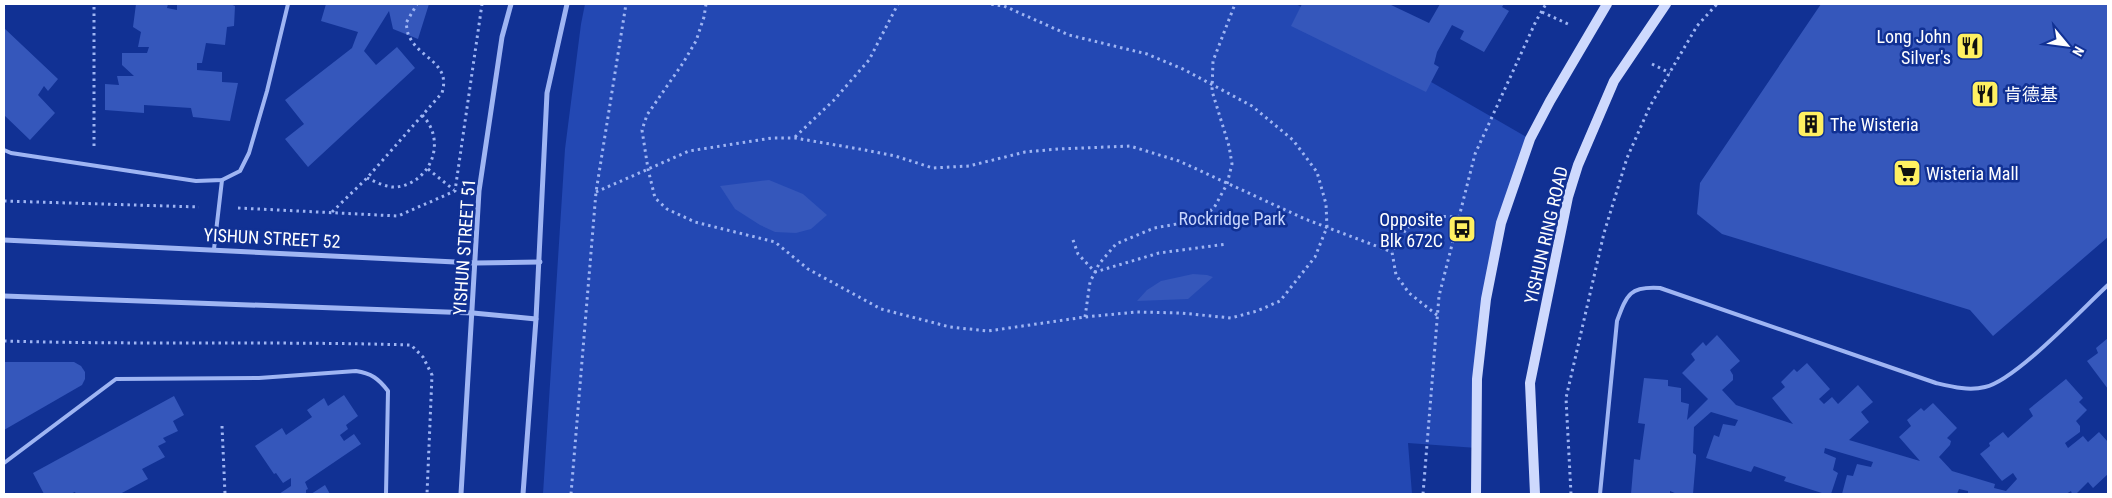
<svg xmlns="http://www.w3.org/2000/svg" width="2112" height="498" font-family="'Roboto Condensed','Noto Sans SC',sans-serif">
  <style>
    .green { fill: #2348b3 }
    .building { fill: #3557bb }
    .lines { fill: none; stroke-linecap: round; stroke-linejoin: round }
    .path { stroke: #9fb5f3; stroke-width: 3; stroke-dasharray: 2.5 4; stroke-linecap: butt }
    .service { stroke: #9fb5f3; stroke-width: 4 }
    .minor { stroke: #9fb5f3; stroke-width: 5 }
    .secondary { stroke: #ced9fd; stroke-width: 10 }
    .labels { text-anchor: middle; dominant-baseline: central; stroke-width: 5; stroke-linejoin: round; paint-order: stroke }
    .poi-label { font-size: 18px; fill: #fff; stroke: #113194; text-anchor: start }
    .park-label { font-size: 18px; fill: #c7d5fd; stroke: #113194 }
    .street-label { font-size: 18px; fill: #fff; stroke: #113194 }
  </style>
  <rect width="100%" height="100%" fill="#113194"/>
  <polygon class="green" points="585,4 1296,4 1530,139 1501,223 1486,298 1477,448 1408,443 1412,494 543,494 565,149 581,24"/>
  <g class="building">
    <polygon points="136,4 168,4 167,8 177,10 177,4 230,4 235,6 234,26 227,27 225,45 206,43 202,63 197,63 197,70 222,72 222,82 238,83 230,121 193,117 191,108 144,105 144,113 105,110 105,84 119,85 117,76 134,76 122,65 122,53 147,53 149,47 138,47 141,32 133,27"/>
    <polygon points="326,4 429,4 418,39 393,29 389,11 364,51 376,65 397,47 415,68 308,167 285,139 304,124 285,100 352,48 358,32 321,21"/>
    <polygon points="1302,4 1389,4 1429,23 1440,4 1504,4 1502,7 1509,11 1484,52 1460,39 1464,31 1452,25 1437,52 1434,64 1439,67 1426,92 1291,26"/>
    <polygon points="1821,4 2108,4 2108,237 1993,336 1970,310 1722,234 1697,214 1700,183"/>
    <polygon points="4,28 58,79 48,91 44,86 38,95 55,113 30,140 4,115"/>
    <polygon points="769,180 803,194 827,215 811,229 796,233 775,232 760,225 735,209 720,186"/>
    <polygon points="1193,274 1207,275 1213,277 1188,299 1137,301 1147,290 1161,281"/>
    <polygon points="1717,335 1740,361 1730,370 1733,375 1733,380 1722,390 1736,405 1793,424 1772,398 1785,387 1781,382 1794,369 1797,372 1807,363 1830,389 1819,399 1824,404 1832,397 1838,404 1858,385 1873,402 1861,412 1869,422 1849,440 1920,461 1899,437 1911,426 1907,420 1921,408 1924,411 1933,403 1957,428 1947,438 1951,441 1950,445 1939,457 1952,471 1995,484 1994,488 2006,491 2017,479 2013,473 2002,481 1980,454 1990,446 1989,443 2003,432 2008,438 2033,416 2029,409 2066,379 2083,398 2079,402 2087,410 2076,421 2080,426 2080,432 2065,443 2068,448 2083,436 2088,442 2099,432 2108,442 2108,474 2093,488 2088,482 2076,494 2072,494 2071,491 2066,494 1968,494 1968,491 1959,489 1957,494 1842,494 1847,475 1853,476 1857,464 1871,467 1873,462 1825,448 1824,453 1836,458 1833,470 1838,473 1831,494 1825,494 1784,481 1786,477 1754,466 1751,472 1706,458 1714,435 1719,437 1723,424 1735,426 1738,420 1711,412 1694,427 1693,453 1696,455 1696,458 1693,494 1677,494 1670,491 1670,494 1631,494 1634,459 1640,460 1645,424 1638,423 1644,378 1668,380 1668,386 1681,388 1681,402 1689,404 1687,420 1708,399 1682,373 1695,360 1691,354 1703,342 1706,346"/>
    <polygon points="2108,338 2108,389 2087,361 2098,353 2096,348"/>
    <polygon points="4,362 74,362 81,366 85,372 85,379 82,385 4,430"/>
    <polygon points="344,395 358,416 346,425 348,429 340,435 344,441 354,434 361,444 305,482 308,489 306,490 306,494 279,494 291,486 291,478 283,483 276,473 274,474 255,446 282,428 286,435 312,417 307,410 324,398 328,406"/>
    <polygon points="174,396 184,415 173,421 178,431 163,438 166,442 158,446 165,457 142,469 148,479 120,494 76,494 75,492 70,494 44,494 33,473"/>
    <polygon points="325,485 330,494 311,494"/>
  </g>
  <g class="lines">
    <g class="path">
      <polyline points="706,4 704,17 696,41 683,63 647,115 642,130 648,169 655,198 667,209 695,222 775,242 808,269 881,309 950,327 988,331 1085,317 1137,312 1181,313 1231,318 1257,311 1280,301 1315,257 1327,227 1326,204 1317,172 1293,140 1252,106 1183,69 1147,54 1069,35 1004,6 989,4"/>
      <polyline points="1542,12 1570,25"/>
      <polyline points="1652,64 1670,73"/>
      <polyline points="795,137 834,100 869,60 898,4"/>
      <polyline points="94,146 94,4"/>
      <polyline points="428,169 454,190"/>
      <path d="M 367,178 C 376,182 387,188 397,187 C 432,182 447,140 422,115"/>
      <polyline points="596,192 689,151 772,138 795,138 865,150 895,156 933,168 969,166 1025,152 1058,149 1130,146 1179,161 1305,219 1392,252"/>
      <polyline points="4,201 199,207"/>
      <polyline points="238,208 398,216 455,191 482,4"/>
      <path d="M 332,212 L 367,178 L 442,93 C 451,63 421,59 410,38 C 407,34 407,27 406,23 L 417,4"/>
      <polyline points="1073,240 1078,254 1095,272 1159,253 1227,244"/>
      <polyline points="1437,315 1409,293 1396,275 1392,252 1406,229 1425,216 1459,217"/>
      <polyline points="1085,317 1090,282 1099,264 1116,244 1154,228 1177,224 1203,216 1214,208 1227,184 1232,164 1229,146 1212,91 1213,61 1235,4"/>
      <path d="M 4,341 C 139,345 275,341 411,345 L 423,357 L 432,375 L 427,494"/>
      <polyline points="222,426 225,494"/>
      <polyline points="571,494 596,192 626,4"/>
      <polyline points="1423,494 1439,296 1475,154 1536,21 1546,4"/>
      <polyline points="1571,494 1566,398 1604,233 1627,158 1650,106 1697,26 1717,4"/>
    </g>
    <g class="service">
      <polyline points="4,150 11,153 196,181 222,180 240,171 249,153 267,91 288,4"/>
      <polyline points="214,249 222,180"/>
      <path d="M 4,463 L 116,379 L 259,378 L 356,371 C 371,373 379,379 388,391 L 386,494"/>
      <path d="M 1600,494 L 1617,321 C 1627,294 1630,286 1660,288 L 1936,383 C 1953,387 1969,391 1985,387 C 2015,381 2083,308 2108,285"/>
    </g>
    <g class="minor">
      <polyline points="4,240 476,263 540,262"/>
      <polyline points="4,296 473,313 536,319"/>
      <polyline points="461,494 479,191 502,37 511,4"/>
      <polyline points="523,494 536,319 547,93 567,4"/>
    </g>
    <g class="secondary">
      <polyline points="1476,494 1477,379 1486,299 1501,223 1530,139 1550,101 1607,4"/>
      <polyline points="1535,494 1530,383 1568,197 1578,165 1614,81 1666,4"/>
    </g>
  </g>
  <defs>
    <symbol id="restaurant-square" viewBox="-11 -11 22 22"><rect x="-9" y="-9" width="18" height="18" rx="4" fill="#fff061" stroke="#113194"/><path d="M-5-6h1v4h1v-4h1v4h1v-4h1v5L-1.5 .5V6h-2V.5L-5-1ZM5-6V6H3V1.5H1.5Q1.5-4 5-6Z" fill="#111"/></symbol>
    <symbol id="building-square" viewBox="-11 -11 22 22"><rect x="-9" y="-9" width="18" height="18" rx="4" fill="#fff061" stroke="#113194"/><path d="M-4-6H4V6H1V3H-1V6H-4ZM-2.5-4.3h1.7v1.8h-1.7ZM.8-4.3h1.7v1.8H.8ZM-2.5-1h1.7V.8h-1.7ZM.8-1h1.7V.8H.8Z" fill="#111"/></symbol>
    <symbol id="supermarket-square" viewBox="-11 -11 22 22"><rect x="-9" y="-9" width="18" height="18" rx="4" fill="#fff061" stroke="#113194"/><path d="M-6-5.5h2.5l.6 2H6L4.5 2H-2.5L-4.4-4H-6ZM-1.5 3.2a1.3 1.3 0 1 0 .1 0ZM3 3.2a1.3 1.3 0 1 0 .1 0Z" fill="#111"/></symbol>
    <symbol id="bus-square" viewBox="-11 -11 22 22"><rect x="-9" y="-9" width="18" height="18" rx="4" fill="#fff061" stroke="#113194"/><path d="M-5-6H5V4H4V6H2V4H-2V6H-4V4H-5ZM-3.5-4V0h7V-4ZM-3.5 1.2v1.5H-2V1.2ZM2 1.2v1.5H3.5V1.2Z" fill="#111"/></symbol>
  </defs>
  <g fill-rule="evenodd">
    <use href="#restaurant-square" x="1954" y="30" width="32" height="32"/>
    <use href="#restaurant-square" x="1969" y="78" width="32" height="32"/>
    <use href="#building-square" x="1795" y="108" width="32" height="32"/>
    <use href="#supermarket-square" x="1891" y="157" width="32" height="32"/>
    <use href="#bus-square" x="1446" y="213" width="32" height="32"/>
  </g>
  <g class="labels">
    <g class="poi-label">
      <text x="1951" y="36" text-anchor="end">Long John<tspan x="1951" dy="21">Silver's</tspan></text>
      <text x="2004" y="94">肯德基</text>
      <text x="1830" y="124">The Wisteria</text>
      <text x="1926" y="173">Wisteria Mall</text>
      <text x="1443" y="219" text-anchor="end">Opposite<tspan x="1443" dy="21">Blk 672C</tspan></text>
    </g>
    <g class="park-label">
      <text x="1232" y="218">Rockridge Park</text>
    </g>
    <g class="street-label">
      <text transform="translate(1546 235) rotate(-77)">YISHUN RING ROAD</text>
      <text transform="translate(272 238) rotate(3)">YISHUN STREET 52</text>
      <text transform="translate(464 247) rotate(-86)">YISHUN STREET 51</text>
    </g>
  </g>
  <rect width="2112" height="498" fill="none" stroke="#ffffff" stroke-width="10"/>
  <g transform="translate(2067 45) rotate(119)" stroke="#113194" stroke-width="4" paint-order="stroke">
  <path d="M0-4L9 19L0 12L-9 19Z" fill="#ffffff"/>
  <text y="-8" font-size="14" font-weight="bold" text-anchor="middle" fill="#ffffff">N</text>
  </g>
</svg>
